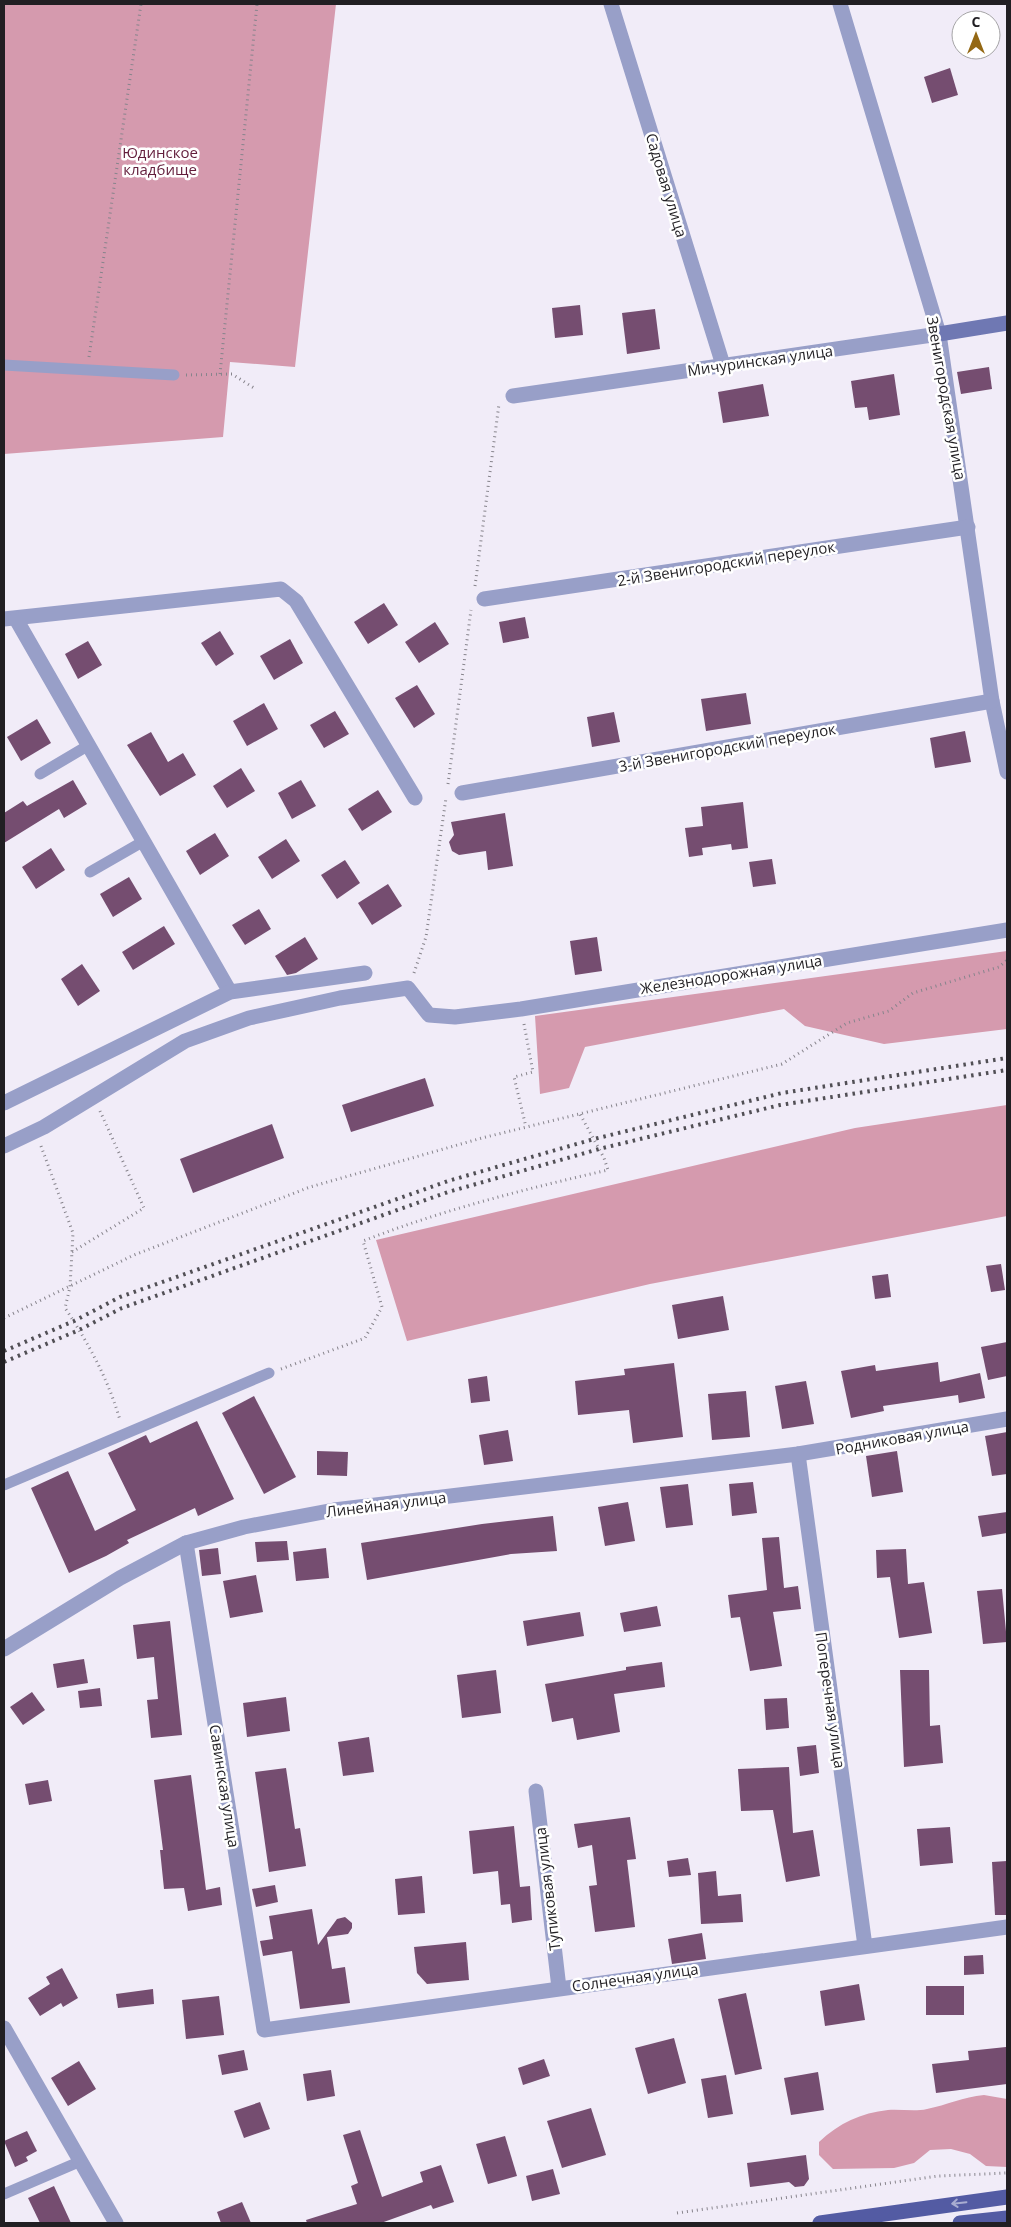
<svg xmlns="http://www.w3.org/2000/svg" width="1011" height="2227" font-family="'Open Sans',sans-serif">
  <style>
    .forest { fill: #d59aae }
    .building { fill: #754d70 }
    .lines { fill: none; stroke-linecap: round; stroke-linejoin: round }
    .path { stroke: #87848c; stroke-width: 3; stroke-dasharray: 1 4; stroke-linecap: butt }
    .lane { stroke: #989fc8; stroke-width: 11 }
    .street { stroke: #989fc8; stroke-width: 15 }
    .secondary { stroke: #6f78b3; stroke-width: 15 }
    .primary { stroke: #535ba3; stroke-width: 15 }
    .rail { stroke: #514f55; stroke-width: 4; stroke-dasharray: 2.5 5; stroke-linecap: butt }
    .oneway { stroke: #a9add1 }
    .labels { text-anchor: middle; dominant-baseline: central; stroke-width: 5; stroke-linejoin: round; paint-order: stroke }
    .park-label { font-size: 15px; fill: #631e3c; stroke: #fff }
    .street-label { font-size: 15px; fill: #211f23; stroke: #fff }
  </style>
  <rect width="100%" height="100%" fill="#f1ecf8"/>
  <g class="forest">
    <polygon points="4,4 336,4 295,367 230,362 223,437 4,454"/>
    <polygon points="1007,951 1007,1029 884,1044 805,1026 784,1009 585,1047 569,1088 540,1094 535,1016"/>
    <polygon points="1007,1105 1007,1216 650,1284 407,1341 376,1240 855,1128"/>
    <path d="M 984,2095 L 1007,2099 L 1007,2167 L 986,2166 L 970,2154 L 951,2149 L 930,2150 L 914,2163 L 894,2168 L 833,2169 L 819,2155 L 819,2142 C 839,2123 861,2113 888,2110 C 901,2109 915,2112 927,2109 C 947,2105 963,2097 984,2095 Z"/>
  </g>
  <g class="building">
    <polygon points="950,68 958,95 932,103 924,77"/>
    <polygon points="580,305 583,335 555,338 552,308"/>
    <polygon points="655,309 660,349 627,354 622,313"/>
    <polygon points="989,367 992,389 961,394 957,372"/>
    <polygon points="894,374 900,415 869,420 867,407 855,408 851,381"/>
    <polygon points="763,384 769,416 723,423 718,392"/>
    <polygon points="384,603 398,625 368,644 354,622"/>
    <polygon points="525,617 529,638 503,643 499,622"/>
    <polygon points="435,622 449,644 419,663 405,642"/>
    <polygon points="220,631 234,654 216,666 201,643"/>
    <polygon points="290,639 303,663 274,680 260,656"/>
    <polygon points="88,641 102,665 78,679 65,654"/>
    <polygon points="417,685 435,714 414,728 395,698"/>
    <polygon points="746,693 751,724 706,731 701,699"/>
    <polygon points="264,703 278,729 247,746 233,721"/>
    <polygon points="335,711 349,734 324,748 310,725"/>
    <polygon points="614,712 620,742 592,747 587,717"/>
    <polygon points="37,719 51,743 21,761 7,737"/>
    <polygon points="965,731 971,762 935,768 930,738"/>
    <polygon points="151,732 168,762 183,753 196,775 160,796 127,745"/>
    <polygon points="241,768 255,791 227,808 213,786"/>
    <polygon points="73,780 87,804 64,818 59,809 4,843 4,813 23,801 27,806"/>
    <polygon points="301,780 316,806 292,819 278,793"/>
    <polygon points="378,790 392,812 362,831 348,809"/>
    <polygon points="743,802 748,848 732,850 731,844 702,848 703,855 689,857 685,828 703,826 701,807"/>
    <polygon points="505,813 513,866 488,870 486,851 459,855 452,851 449,842 454,835 451,822"/>
    <polygon points="215,833 229,856 200,875 186,851"/>
    <polygon points="286,839 300,861 272,879 258,857"/>
    <polygon points="51,848 65,870 36,889 22,867"/>
    <polygon points="772,859 776,884 753,887 749,862"/>
    <polygon points="345,860 360,883 337,899 321,875"/>
    <polygon points="129,877 142,899 113,917 100,894"/>
    <polygon points="388,884 402,906 372,925 358,903"/>
    <polygon points="259,909 271,929 245,945 232,925"/>
    <polygon points="164,926 175,944 133,970 122,952"/>
    <polygon points="305,937 318,959 296,973 287,975 275,956"/>
    <polygon points="597,937 602,971 575,975 570,941"/>
    <polygon points="82,964 100,991 78,1006 61,979"/>
    <polygon points="425,1078 434,1106 351,1132 342,1105"/>
    <polygon points="272,1124 284,1158 193,1193 180,1159"/>
    <polygon points="1001,1264 1005,1290 991,1292 986,1266"/>
    <polygon points="888,1274 891,1297 875,1299 872,1276"/>
    <polygon points="723,1296 729,1330 678,1339 672,1305"/>
    <polygon points="1007,1342 1007,1376 988,1380 981,1347"/>
    <polygon points="938,1362 940,1382 980,1373 985,1398 959,1403 958,1395 883,1406 884,1411 851,1418 841,1371 875,1365 876,1371"/>
    <polygon points="674,1363 683,1437 633,1443 629,1410 578,1415 575,1381 625,1375 624,1369"/>
    <polygon points="487,1376 490,1401 471,1403 468,1379"/>
    <polygon points="806,1381 814,1424 782,1429 775,1386"/>
    <polygon points="746,1391 750,1437 712,1440 708,1394"/>
    <polygon points="254,1396 296,1477 264,1494 222,1413"/>
    <polygon points="197,1421 234,1499 198,1516 195,1508 127,1540 129,1543 106,1556 69,1573 31,1488 68,1471 95,1531 136,1510 108,1453 146,1435 150,1443"/>
    <polygon points="508,1430 513,1461 484,1465 479,1435"/>
    <polygon points="1007,1432 1007,1474 992,1476 985,1436"/>
    <polygon points="317,1451 348,1452 347,1476 317,1475"/>
    <polygon points="897,1451 903,1492 872,1497 866,1456"/>
    <polygon points="753,1482 757,1513 732,1516 729,1484"/>
    <polygon points="688,1484 693,1525 666,1528 660,1487"/>
    <polygon points="628,1502 635,1541 605,1546 598,1507"/>
    <polygon points="1007,1512 1007,1533 982,1537 978,1516"/>
    <polygon points="553,1516 557,1551 511,1554 367,1580 361,1543 482,1524"/>
    <polygon points="779,1537 784,1588 798,1586 801,1609 773,1612 782,1666 750,1671 740,1617 731,1618 728,1595 767,1590 762,1538"/>
    <polygon points="287,1541 289,1560 257,1562 255,1542"/>
    <polygon points="218,1548 221,1574 202,1576 199,1550"/>
    <polygon points="326,1548 329,1578 296,1581 293,1552"/>
    <polygon points="906,1549 908,1584 924,1582 932,1633 899,1638 890,1577 877,1578 876,1550"/>
    <polygon points="256,1575 263,1612 230,1618 223,1581"/>
    <polygon points="1002,1589 1007,1642 983,1644 977,1591"/>
    <polygon points="657,1606 661,1626 624,1632 620,1613"/>
    <polygon points="580,1612 584,1636 527,1646 523,1621"/>
    <polygon points="170,1621 182,1735 151,1738 147,1700 158,1699 154,1657 137,1659 133,1625"/>
    <polygon points="84,1659 88,1683 57,1688 53,1664"/>
    <polygon points="662,1662 665,1687 614,1694 620,1732 577,1740 573,1718 552,1722 545,1684 626,1670 626,1667"/>
    <polygon points="496,1670 501,1713 462,1718 457,1675"/>
    <polygon points="900,1670 929,1670 930,1726 940,1725 943,1763 904,1767"/>
    <polygon points="100,1688 102,1706 80,1708 78,1691"/>
    <polygon points="32,1692 45,1710 23,1725 10,1707"/>
    <polygon points="286,1697 290,1731 247,1737 243,1703"/>
    <polygon points="787,1698 789,1728 766,1730 764,1699"/>
    <polygon points="369,1737 374,1772 343,1776 338,1742"/>
    <polygon points="816,1745 819,1773 800,1776 797,1747"/>
    <polygon points="789,1767 793,1833 813,1830 820,1876 786,1882 773,1810 741,1811 738,1769"/>
    <polygon points="286,1768 295,1829 300,1828 306,1866 269,1872 255,1772"/>
    <polygon points="191,1775 206,1890 220,1887 222,1905 188,1911 184,1888 164,1889 160,1850 163,1850 154,1780"/>
    <polygon points="48,1780 52,1801 29,1805 25,1784"/>
    <polygon points="630,1817 636,1859 627,1860 635,1927 595,1932 589,1886 597,1885 592,1845 578,1848 574,1824"/>
    <polygon points="514,1826 520,1887 530,1886 532,1920 512,1923 510,1904 501,1905 498,1871 473,1874 469,1831"/>
    <polygon points="950,1827 953,1863 920,1866 917,1829"/>
    <polygon points="688,1858 691,1875 669,1877 667,1861"/>
    <polygon points="1007,1861 1007,1915 995,1915 992,1862"/>
    <polygon points="716,1871 718,1896 741,1894 743,1922 701,1924 698,1873"/>
    <polygon points="422,1876 425,1913 398,1915 395,1879"/>
    <polygon points="275,1885 278,1902 256,1907 252,1889"/>
    <polygon points="312,1909 318,1945 337,1919 345,1917 352,1923 352,1928 348,1934 327,1937 332,1969 345,1967 350,2003 300,2009 292,1951 263,1956 260,1941 273,1939 269,1916"/>
    <polygon points="702,1933 706,1959 672,1964 668,1939"/>
    <polygon points="466,1942 469,1980 427,1984 417,1973 414,1947"/>
    <polygon points="983,1955 984,1974 964,1975 964,1956"/>
    <polygon points="62,1968 78,1998 63,2007 61,2003 40,2016 28,1998 50,1984 46,1977"/>
    <polygon points="859,1984 865,2020 825,2026 820,1991"/>
    <rect x="926" y="1986" width="38" height="29"/>
    <polygon points="153,1989 154,2004 118,2008 116,1994"/>
    <polygon points="746,1993 762,2069 735,2075 718,1999"/>
    <polygon points="219,1996 224,2035 186,2039 182,2000"/>
    <polygon points="674,2038 686,2083 648,2094 635,2048"/>
    <polygon points="1006,2047 1007,2084 936,2093 932,2064 969,2060 968,2051"/>
    <polygon points="244,2050 248,2070 222,2075 218,2055"/>
    <polygon points="544,2059 550,2076 523,2085 518,2068"/>
    <polygon points="79,2061 96,2089 68,2106 51,2078"/>
    <polygon points="331,2070 335,2096 307,2101 303,2074"/>
    <polygon points="818,2072 824,2110 791,2115 784,2078"/>
    <polygon points="726,2075 733,2114 708,2118 701,2079"/>
    <polygon points="260,2102 270,2129 244,2138 234,2111"/>
    <polygon points="591,2108 606,2155 562,2168 547,2121"/>
    <polygon points="360,2130 382,2197 423,2182 420,2172 441,2165 454,2202 433,2209 431,2205 381,2223 307,2223 306,2220 357,2204 351,2186 358,2183 343,2135"/>
    <polygon points="27,2131 37,2151 26,2157 28,2161 15,2167 4,2141"/>
    <polygon points="505,2136 517,2176 488,2184 476,2144"/>
    <polygon points="806,2155 809,2179 804,2186 795,2187 789,2182 750,2187 747,2163"/>
    <polygon points="553,2169 560,2194 532,2201 526,2176"/>
    <polygon points="54,2186 71,2223 40,2223 28,2198"/>
    <polygon points="242,2202 251,2223 221,2223 217,2212"/>
  </g>
  <g class="lines">
    <g class="path">
      <polyline points="89,357 141,4"/>
      <polyline points="220,374 257,4"/>
      <polyline points="186,375 232,374 254,388"/>
      <polyline points="475,586 499,404"/>
      <polyline points="448,784 471,610"/>
      <polyline points="414,973 426,937 446,798"/>
      <polyline points="524,1024 533,1072 514,1077 526,1127"/>
      <path d="M 41,1146 L 73,1233 L 70,1287 L 65,1308 C 89,1344 108,1379 120,1420"/>
      <polyline points="72,1252 144,1208 100,1111"/>
      <polyline points="4,1318 134,1255 310,1187 482,1138 782,1064 847,1023 889,1011 913,993 999,967 1007,960"/>
      <path d="M 281,1369 L 365,1338 L 382,1307 L 363,1241 C 442,1210 525,1189 608,1170 L 604,1158 L 580,1114"/>
      <polyline points="677,2213 938,2176 1007,2173"/>
    </g>
    <g class="lane">
      <polyline points="4,365 174,375"/>
      <polyline points="40,774 89,745"/>
      <polyline points="90,872 144,841"/>
      <polyline points="4,1485 269,1373"/>
      <polyline points="4,2194 81,2161"/>
    </g>
    <g class="street">
      <polyline points="611,4 723,365"/>
      <polyline points="840,4 939,334 992,701 1007,772"/>
      <polyline points="513,396 939,334"/>
      <polyline points="484,599 968,527"/>
      <polyline points="4,619 281,589 296,601 415,798"/>
      <polyline points="16,619 230,992"/>
      <polyline points="462,793 992,701"/>
      <polyline points="4,1103 230,992 365,973"/>
      <polyline points="4,1146 44,1127 185,1041 249,1018 340,998 408,988 429,1015 455,1017 521,1009 1007,930"/>
      <polyline points="798,1454 865,1946"/>
      <polyline points="186,1543 264,2030 1007,1927"/>
      <polyline points="4,1649 120,1578 186,1543 244,1527 334,1510 798,1454 1007,1419"/>
      <polyline points="536,1791 559,1988"/>
      <polyline points="4,2028 116,2223"/>
    </g>
    <polyline class="secondary" points="939,334 1007,323"/>
    <g class="primary">
      <polyline points="820,2223 1007,2197"/>
      <polyline points="960,2223 1007,2218"/>
    </g>
    <g class="rail">
      <polyline points="4,1351 74,1321 120,1297 448,1181 594,1139 782,1093 1007,1058"/>
      <polyline points="4,1362 79,1330 122,1308 448,1192 599,1149 780,1105 1007,1070"/>
    </g>
  </g>
  <defs><path id="oneway-shaft" d="M-6 0H5M1.5-3L5.5 0L1.5 3" fill="none" stroke-width="1.6" stroke-linecap="round" stroke-linejoin="round" transform="scale(1.25)"/></defs>
  <use class="oneway" href="#oneway-shaft" transform="translate(959 2203) rotate(174)"/>
  <g class="labels">
    <g class="park-label">
      <text x="160" y="152">Юдинское<tspan x="160" dy="17">кладбище</tspan></text>
    </g>
    <g class="street-label">
      <text transform="translate(667 185) rotate(73)">Садовая улица</text>
      <text transform="translate(760 360) rotate(-8)">Мичуринская улица</text>
      <text transform="translate(947 398) rotate(80)">Звенигородская улица</text>
      <text transform="translate(726 563) rotate(-9)">2-й Звенигородский переулок</text>
      <text transform="translate(727 747) rotate(-10)">3-й Звенигородский переулок</text>
      <text transform="translate(731 974) rotate(-9)">Железнодорожная улица</text>
      <text transform="translate(902 1437) rotate(-10)">Родниковая улица</text>
      <text transform="translate(386 1504) rotate(-7)">Линейная улица</text>
      <text transform="translate(831 1700) rotate(82)">Поперечная улица</text>
      <text transform="translate(225 1786) rotate(81)">Савинская улица</text>
      <text transform="translate(547 1889) rotate(-97)">Тупиковая улица</text>
      <text transform="translate(635 1977) rotate(-8)">Солнечная улица</text>
    </g>
  </g>
  <rect width="1011" height="2227" fill="none" stroke="#211f23" stroke-width="10"/>
  <g transform="translate(976 35)"><circle r="24" fill="#ffffff" stroke="#a6a5a7"/>
  <path d="M0-4L9 19L0 12L-9 19Z" fill="#946814"/>
  <text y="-8" font-size="14" font-weight="bold" text-anchor="middle" fill="#211f23">С</text>
  </g>
</svg>
